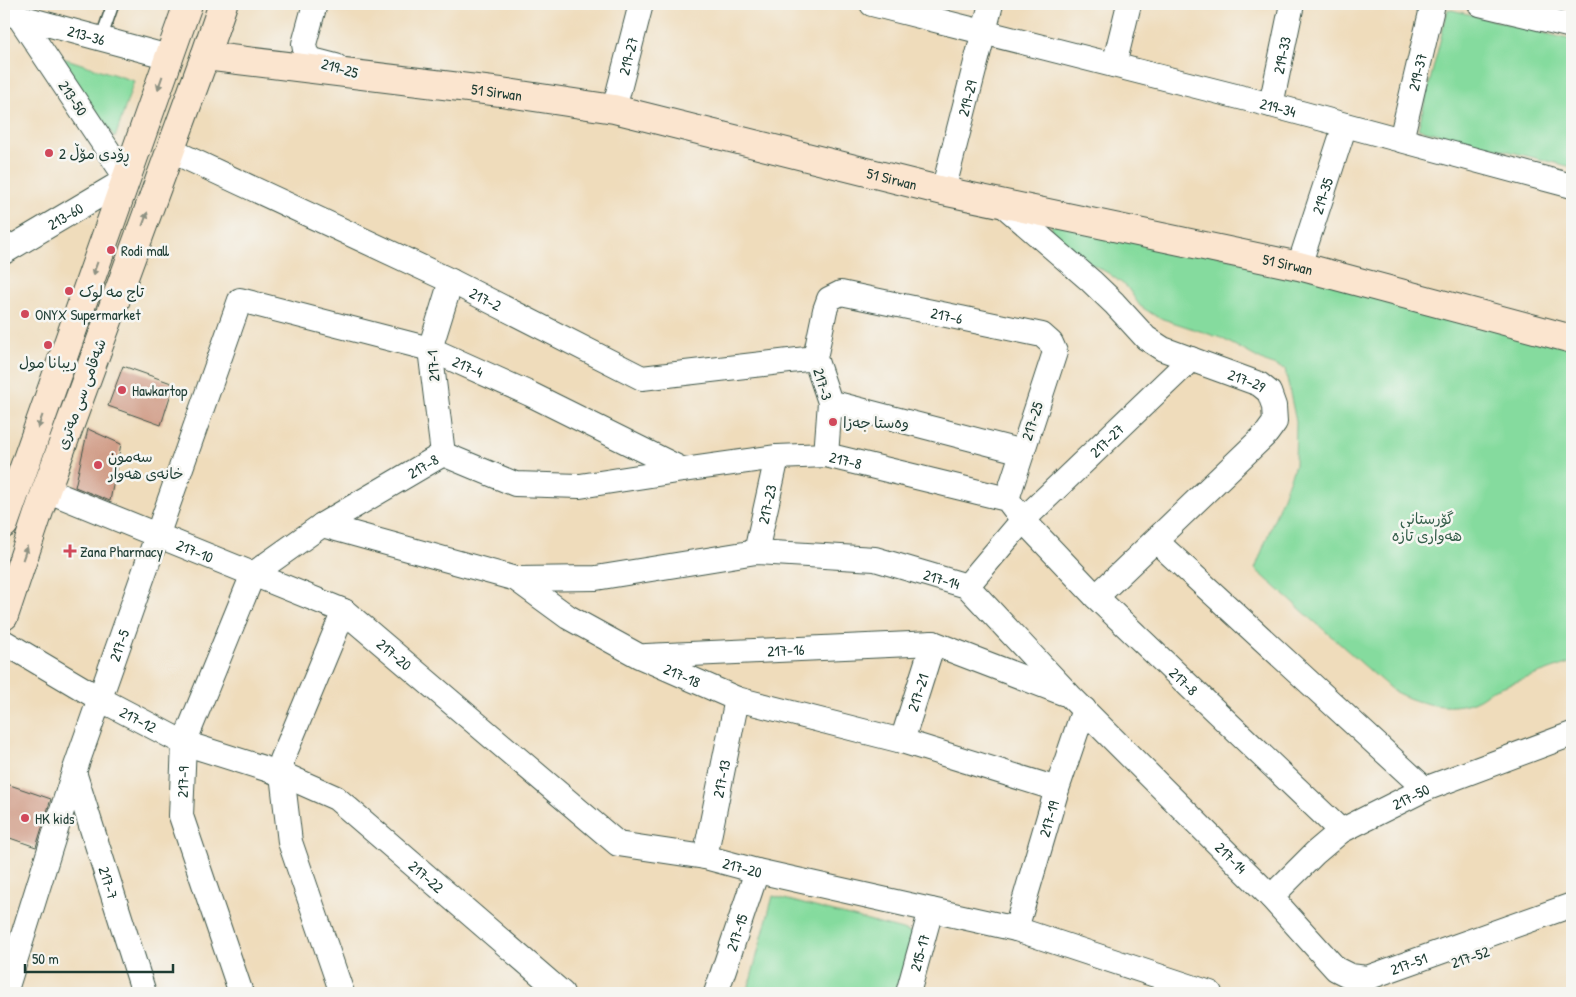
<svg xmlns="http://www.w3.org/2000/svg" width="1576" height="997" font-family="'Patrick Hand','Playpen Sans Arabic',sans-serif">
  <style>
    .green { fill: #85db9e; stroke: #528c69 }
    .building { fill: #d19e89 }
    .lines { fill: none; stroke-linecap: round; stroke-linejoin: round }
    .lane-casing { stroke: #3e5548; stroke-width: 14 }
    .street-casing { stroke: #3e5548; stroke-width: 26 }
    .secondary-casing { stroke: #3e5548; stroke-width: 30 }
    .lane { stroke: #fff; stroke-width: 11 }
    .street { stroke: #fff; stroke-width: 24 }
    .secondary { stroke: #fbe5cf; stroke-width: 28 }
    .oneway { fill: #8d9182 }
    .poi-dot { fill: #d1495b; stroke: #f6f6f2; stroke-width: 2 }
    .labels { text-anchor: middle; dominant-baseline: central; stroke-width: 5; stroke-linejoin: round; paint-order: stroke }
    .street-label { font-size: 15px; fill: #1f3d34; stroke: #f6f6f2 }
    .poi-label { font-size: 15px; fill: #1f3d34; stroke: #f6f6f2; text-anchor: start }
    .park-label { font-size: 15px; fill: #335d49; stroke: #f6f6f2 }
  </style>
  <rect width="100%" height="100%" fill="#f6f6f2"/>
  <filter id="ink" filterUnits="userSpaceOnUse"><feTurbulence type="fractalNoise" baseFrequency=".02" numOctaves="2"/><feDisplacementMap in="SourceGraphic" scale="10" xChannelSelector="R" yChannelSelector="G"/><feConvolveMatrix kernelMatrix="1 2 1 2 8 2 1 2 1" color-interpolation-filters="sRGB"/></filter>
  <filter id="wash" filterUnits="userSpaceOnUse"><feTurbulence type="fractalNoise" baseFrequency=".0096" numOctaves="4" result="noise"/><feDisplacementMap in="SourceGraphic" scale="20" xChannelSelector="R" yChannelSelector="G"/><feGaussianBlur stdDeviation="1.12" result="paint"/><feColorMatrix in="noise" values="0 0 0 0 0 0 0 0 0 0 0 0 0 0 0 0 0 1.4 0 .05"/><feComposite in="paint" operator="in"/></filter>
  <g filter="url(#wash)">
    <rect width="100%" height="100%" fill="#efdcbb"/>
    <g class="green">
      <polygon points="1448,9 1572,40 1572,167 1418,129"/>
      <polygon points="57,56 134,81 115,138"/>
      <path d="M 1051,217 L 1572,337 L 1572,662 L 1490,691 C 1465,716 1419,706 1392,690 L 1255,569 L 1295,465 L 1296,422 L 1285,369 L 1267,363 L 1221,338 L 1157,317 L 1140,306 L 1127,287 L 1108,273 L 1086,261 L 1052,234 Z"/>
      <polygon points="773,896 914,933 898,993 747,993"/>
    </g>
    <g id="blocks">
      <g class="building">
        <polygon points="123,366 174,384 161,425 108,406"/>
        <polygon points="88,429 121,444 110,501 75,487"/>
        <polygon points="4,783 51,799 36,847 4,836"/>
      </g>
    </g>
  </g>
  <g filter="url(#ink)">
    <use href="#blocks" fill-opacity="0" stroke="#3e5548" stroke-width="1"/>
    <g class="lines">
      <defs>
        <polyline id="lane" points="101,39 113,4"/>
        <g id="street">
          <polyline points="315,4 304,44 306,55 313,60 336,66"/>
          <path id="s1" d="M 872,4 L 1271,105 L 1572,186"/>
          <polyline points="1480,4 1572,26"/>
          <path id="s2" d="M 13,15 L 169,57"/>
          <polyline points="1114,65 1129,4"/>
          <path id="s3" d="M 1271,105 L 1292,4"/>
          <path id="s4" d="M 614,109 L 641,4"/>
          <path id="s5" d="M 1401,140 L 1433,4"/>
          <path id="s6" d="M 170,150 L 451,281 L 642,378 L 815,358"/>
          <path id="s7" d="M 943,191 L 991,4"/>
          <path id="s8" d="M 1001,203 L 1091,281 L 1114,303 L 1146,338 L 1163,349 L 1259,384 L 1269,392 L 1274,406 L 1275,422 L 1267,433 L 1096,597"/>
          <path id="s9" d="M 4,252 L 127,179 L 19,17"/>
          <path id="s10" d="M 1299,266 L 1345,125"/>
          <polyline points="830,402 1022,452"/>
          <polyline points="443,454 430,349 451,281"/>
          <path id="s11" d="M 826,455 L 830,402 L 815,358 L 825,310 L 829,299 L 841,293 L 1042,335 L 1051,343 L 1055,352 L 1007,499"/>
          <path id="s12" d="M 46,490 L 344,611 L 618,844 L 705,857 L 757,871 L 1016,929 L 1210,993"/>
          <path id="s13" d="M 322,525 L 516,579 L 568,617 L 639,656 L 737,699 L 902,741 L 1057,789"/>
          <polyline points="1156,541 1425,789"/>
          <path id="s14" d="M 756,552 L 777,457"/>
          <path id="s15" d="M 516,579 L 596,578 L 756,552 L 875,559 L 967,586 L 1070,696 L 1271,897 L 1336,969 L 1350,976 L 1367,978 L 1572,905"/>
          <path id="s16" d="M 967,586 L 1023,520 L 1191,359"/>
          <path id="s17" d="M 4,642 L 100,699 L 184,743 L 282,774 L 336,798 L 562,993"/>
          <path id="s18" d="M 646,656 L 933,643 L 1063,693"/>
          <path id="s19" d="M 902,741 L 933,643"/>
          <path id="s20" d="M 74,772 L 144,993"/>
          <path id="s21" d="M 705,857 L 737,699"/>
          <path id="s22" d="M 1271,897 L 1315,853 L 1341,831 L 1425,789 L 1572,734"/>
          <path id="s23" d="M 1016,929 L 1057,789 L 1084,709"/>
          <path id="s24" d="M 5,993 L 74,772 L 240,300 L 430,349 L 530,394 L 683,470"/>
          <path id="s25" d="M 241,993 L 181,816 L 184,743 L 253,574 L 322,525 L 443,454 L 515,484 L 580,486 L 683,470 L 777,457 L 826,455 L 1007,499 L 1023,520 L 1096,597 L 1341,831"/>
          <polyline points="342,993 290,842 282,774 282,760 344,611"/>
          <path id="s26" d="M 716,993 L 757,871"/>
          <path id="s27" d="M 908,993 L 931,910"/>
        </g>
        <g id="secondary">
          <path id="s28" d="M 205,56 L 501,92 L 614,109 L 943,191 L 1299,266 L 1572,339"/>
          <polyline points="4,524 188,4"/>
          <polyline points="4,616 46,490 205,56 223,4"/>
        </g>
      </defs>
      <use href="#lane" class="lane-casing"/>
      <use href="#street" class="street-casing"/>
      <use href="#secondary" class="secondary-casing"/>
      <use href="#lane" class="lane"/>
      <use href="#street" class="street"/>
      <use href="#secondary" class="secondary"/>
    </g>
    <defs><path id="oneway-solid" d="M-6-.8H1V-3.2L6.5 0L1 3.2V.8H-6Z" transform="scale(1.25)"/></defs>
    <g class="oneway">
      <use href="#oneway-solid" transform="translate(160 83) rotate(109)"/>
      <use href="#oneway-solid" transform="translate(145 219) rotate(-70)"/>
      <use href="#oneway-solid" transform="translate(95 269) rotate(110)"/>
      <use href="#oneway-solid" transform="translate(40 422) rotate(110)"/>
      <use href="#oneway-solid" transform="translate(25 553) rotate(-71)"/>
    </g>
  </g>
  <g class="poi-dot">
    <circle cx="49" cy="153" r="5"/>
    <circle cx="111" cy="250" r="5"/>
    <circle cx="69" cy="291" r="5"/>
    <circle cx="25" cy="314" r="5"/>
    <circle cx="48" cy="345" r="5"/>
    <circle cx="122" cy="390" r="5"/>
    <circle cx="833" cy="422" r="5"/>
    <circle cx="98" cy="465" r="5"/>
    <path d="M67.5 543.5h5v5h5v5h-5v5h-5v-5h-5v-5h5z"/>
    <circle cx="25" cy="818" r="5"/>
  </g>
  <g class="labels">
    <g class="street-label">
      <text stroke="none"><textPath href="#s2" startOffset="76">213-36</textPath></text>
      <text stroke="none"><textPath href="#s3" startOffset="51">219-33</textPath></text>
      <text stroke="none"><textPath href="#s4" startOffset="55">219-27</textPath></text>
      <text transform="translate(340 68) rotate(16)">219-25</text>
      <text stroke="none"><textPath href="#s5" startOffset="70">219-37</textPath></text>
      <text stroke="none"><textPath href="#s28" startOffset="294">51 Sirwan</textPath></text>
      <text transform="translate(73 98) rotate(56)">213-50</text>
      <text stroke="none"><textPath href="#s7" startOffset="96">219-29</textPath></text>
      <text stroke="none"><textPath href="#s1" startOffset="419">219-34</textPath></text>
      <text stroke="none"><textPath href="#s28" startOffset="699">51 Sirwan</textPath></text>
      <text stroke="none"><textPath href="#s10" startOffset="74">219-35</textPath></text>
      <text stroke="none"><textPath href="#s9" startOffset="71">213-60</textPath></text>
      <text stroke="none"><textPath href="#s28" startOffset="1104">51 Sirwan</textPath></text>
      <text stroke="none"><textPath href="#s6" startOffset="349">217-2</textPath></text>
      <text stroke="none"><textPath href="#s11" startOffset="282">217-6</textPath></text>
      <text transform="translate(433 366) rotate(-94)">217-1</text>
      <text stroke="none"><textPath href="#s24" startOffset="970">217-4</textPath></text>
      <text stroke="none"><textPath href="#s8" startOffset="308">217-29</textPath></text>
      <text transform="translate(823 384) rotate(73)">217-3</text>
      <text transform="translate(81 394) rotate(-70)">شەقامی سی مەتری</text>
      <text transform="translate(1032 421) rotate(-72)">217-25</text>
      <text stroke="none"><textPath href="#s16" startOffset="202">217-27</textPath></text>
      <text stroke="none"><textPath href="#s25" startOffset="1079">217-8</textPath></text>
      <text stroke="none"><textPath href="#s25" startOffset="644">217-8</textPath></text>
      <text stroke="none"><textPath href="#s14" startOffset="49">217-23</textPath></text>
      <text stroke="none"><textPath href="#s12" startOffset="161">217-10</textPath></text>
      <text stroke="none"><textPath href="#s15" startOffset="431">217-14</textPath></text>
      <text stroke="none"><textPath href="#s24" startOffset="366">217-5</textPath></text>
      <text stroke="none"><textPath href="#s18" startOffset="140">217-16</textPath></text>
      <text stroke="none"><textPath href="#s12" startOffset="388">217-20</textPath></text>
      <text stroke="none"><textPath href="#s13" startOffset="394">217-18</textPath></text>
      <text stroke="none"><textPath href="#s25" startOffset="1499">217-8</textPath></text>
      <text stroke="none"><textPath href="#s19" startOffset="51">217-21</textPath></text>
      <text stroke="none"><textPath href="#s17" startOffset="155">217-12</textPath></text>
      <text stroke="none"><textPath href="#s21" startOffset="80">217-13</textPath></text>
      <text stroke="none"><textPath href="#s25" startOffset="221">217-9</textPath></text>
      <text stroke="none"><textPath href="#s22" startOffset="174">217-50</textPath></text>
      <text stroke="none"><textPath href="#s23" startOffset="115">217-19</textPath></text>
      <text stroke="none"><textPath href="#s15" startOffset="836">217-14</textPath></text>
      <text stroke="none"><textPath href="#s12" startOffset="808">217-20</textPath></text>
      <text stroke="none"><textPath href="#s17" startOffset="488">217-22</textPath></text>
      <text stroke="none"><textPath href="#s20" startOffset="116">217-7</textPath></text>
      <text stroke="none"><textPath href="#s26" startOffset="64">217-15</textPath></text>
      <text stroke="none"><textPath href="#s27" startOffset="42">215-17</textPath></text>
      <text transform="translate(1470 957) rotate(-19)">217-52</text>
      <text stroke="none"><textPath href="#s15" startOffset="1066">217-51</textPath></text>
    </g>
    <g class="poi-label">
      <text x="59" y="153">ڕۆدی مۆڵ 2</text>
      <text x="121" y="250">Rodi mall</text>
      <text x="79" y="291">تاج مه لوک</text>
      <text x="35" y="314">ONYX Supermarket</text>
      <text x="48" y="362" text-anchor="middle">ريبانا مول</text>
      <text x="132" y="390">Hawkartop</text>
      <text x="843" y="422">وەستا جەزا</text>
      <text x="108" y="456">سەمون<tspan x="108" dy="17">خانەی هەوار</tspan></text>
      <text x="80" y="551">Zana Pharmacy</text>
      <text x="35" y="818">HK kids</text>
    </g>
    <g class="park-label">
      <text x="1427" y="518">گۆڕستانی<tspan x="1427" dy="17">هەواری تازە</tspan></text>
    </g>
  </g>
  <rect width="1576" height="997" fill="none" stroke="#f6f6f2" stroke-width="20"/>
  <path d="M25 964v8h148v-8" fill="none" stroke="#1f3d34" stroke-width="2.5"/>
  <text x="32" y="964" font-size="15" fill="#1f3d34" stroke="#f6f6f2" stroke-width="4" paint-order="stroke">50 m</text>
</svg>
